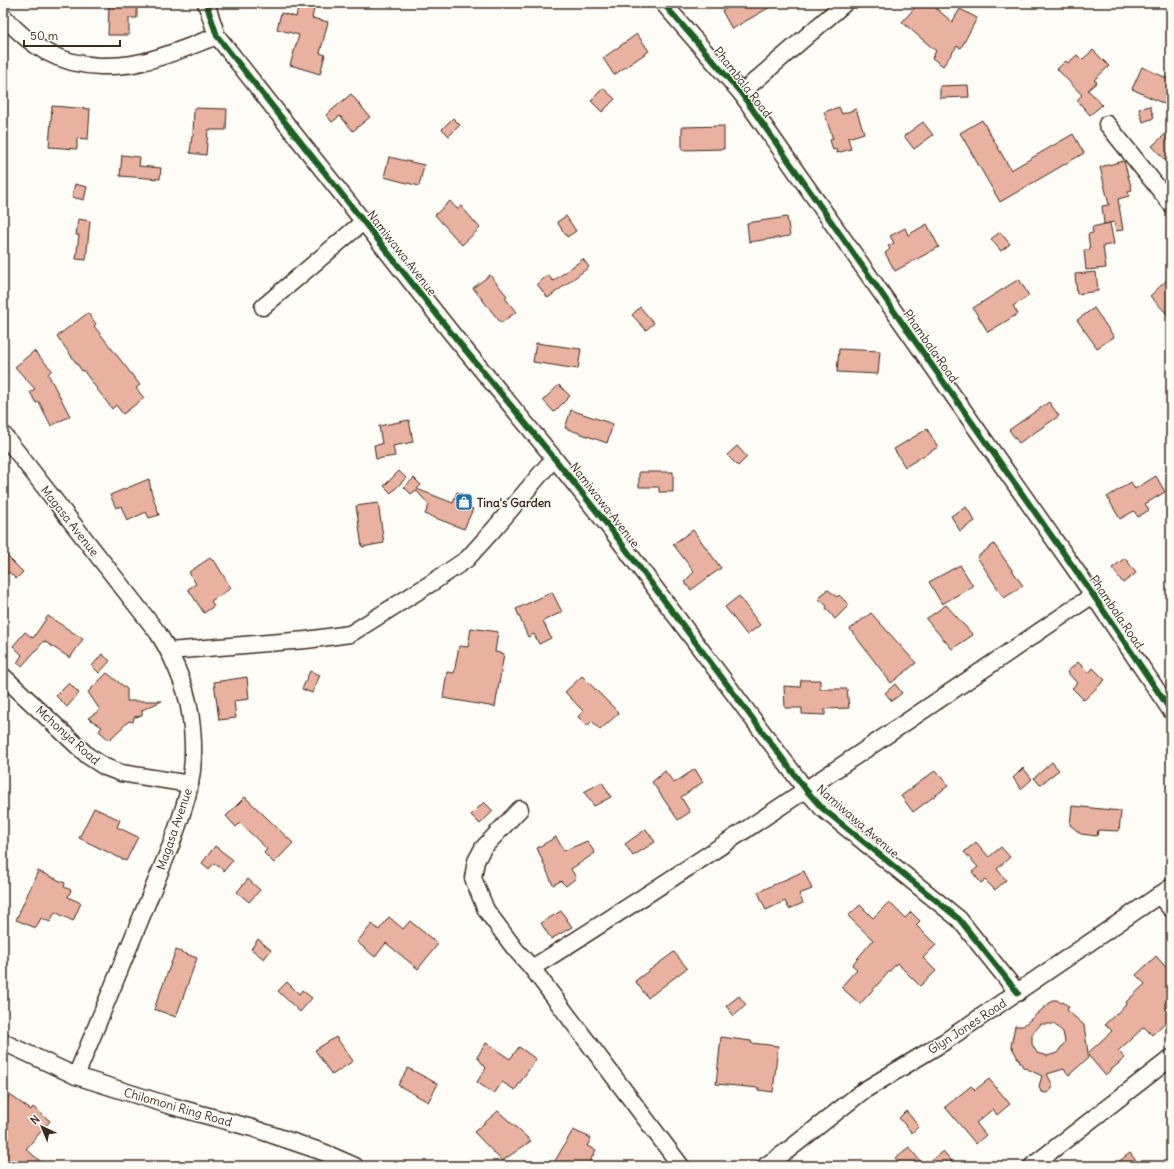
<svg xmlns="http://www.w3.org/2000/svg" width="1174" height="1169" font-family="Delius,sans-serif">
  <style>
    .building { fill: #e9b19f; stroke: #3b2a1e; fill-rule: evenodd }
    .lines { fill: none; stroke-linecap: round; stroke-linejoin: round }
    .minor-casing { stroke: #3b2a1e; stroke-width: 19 }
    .minor { stroke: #fdfcf7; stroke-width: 16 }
    .cycleway-casing { stroke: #fdfcf7; stroke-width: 8 }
    .cycleway { stroke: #1b5e20; stroke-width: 6 }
    .labels { text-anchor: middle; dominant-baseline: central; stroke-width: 3; stroke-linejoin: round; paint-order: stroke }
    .street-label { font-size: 12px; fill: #3b2a1e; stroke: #fdfcf7 }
    .poi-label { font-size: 12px; font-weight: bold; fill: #3b2a1e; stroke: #fdfcf7; text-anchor: start }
  </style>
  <rect width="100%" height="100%" fill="#fdfcf7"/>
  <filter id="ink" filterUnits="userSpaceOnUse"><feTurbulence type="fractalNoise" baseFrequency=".025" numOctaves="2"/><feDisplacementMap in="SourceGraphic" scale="8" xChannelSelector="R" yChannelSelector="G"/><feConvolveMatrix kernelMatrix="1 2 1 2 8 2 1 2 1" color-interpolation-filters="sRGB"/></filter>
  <g filter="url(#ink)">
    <g class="building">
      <polygon points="109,3 137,3 137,18 129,18 129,35 108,35"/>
      <polygon points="299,3 315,4 312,18 328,22 320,53 325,55 320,74 290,65 299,35 277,29 281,13 296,17"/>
      <polygon points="736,3 777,3 732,29 722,11"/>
      <polygon points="919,3 930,3 952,22 960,9 977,18 961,48 957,46 943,66 932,58 936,51 902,22"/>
      <polygon points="637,34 649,51 614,75 603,58"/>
      <polygon points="1093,50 1109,66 1094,80 1097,82 1088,90 1102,105 1090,115 1077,100 1082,95 1057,69 1066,61 1068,63 1077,55 1082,60"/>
      <polygon points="1142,67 1171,80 1171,107 1132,89"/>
      <polygon points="968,85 969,97 940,98 940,86"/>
      <polygon points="603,88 615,99 602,112 591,101"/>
      <polygon points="351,94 370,117 353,131 340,116 332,122 326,115"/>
      <polygon points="52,106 90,109 88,139 77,138 77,149 49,147"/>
      <polygon points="1150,106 1154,118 1143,122 1139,109"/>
      <polygon points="839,107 842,114 856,109 864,133 848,138 851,149 837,153 836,149 833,150 830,140 833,139 824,112"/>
      <polygon points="194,108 227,109 226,130 208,130 206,155 190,153 192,136 193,136"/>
      <polygon points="453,118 460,125 449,136 442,129"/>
      <polygon points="982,120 1011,170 1073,134 1084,153 1000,202 960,133"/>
      <polygon points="923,122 933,135 914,149 904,136"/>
      <polygon points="724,126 724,149 682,150 682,127"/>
      <polygon points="1171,129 1171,156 1166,161 1152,146"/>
      <polygon points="122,155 140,157 139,166 161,168 160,179 120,176"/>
      <polygon points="389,157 424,165 419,186 384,177"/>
      <polygon points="1124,161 1132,190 1128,191 1129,196 1118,199 1123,230 1116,231 1114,222 1104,224 1102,206 1109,205 1100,167"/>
      <polygon points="75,184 87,187 84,200 72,197"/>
      <polygon points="450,201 457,209 461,206 480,228 462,245 435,215"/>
      <polygon points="566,216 576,231 567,237 557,222"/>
      <polygon points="787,217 790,236 749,242 747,223"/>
      <polygon points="78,219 90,221 86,260 76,259 79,235 76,235"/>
      <polygon points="1110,223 1114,244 1103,246 1106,268 1086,270 1084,250 1090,250 1088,234 1093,233 1092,227"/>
      <polygon points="927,224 939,247 895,271 885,253 890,249 888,246 894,243 890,236 905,228 908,235"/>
      <polygon points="1000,232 1010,244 1001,251 991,239"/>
      <polygon points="583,259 589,267 548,298 537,284 548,275 553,281"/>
      <polygon points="1096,272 1098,291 1077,294 1075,274"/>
      <polygon points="490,275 507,296 505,298 516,312 501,323 473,288"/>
      <polygon points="1171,276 1171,318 1150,296"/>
      <polygon points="1019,279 1029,296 1013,306 1018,314 988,332 973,308"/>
      <polygon points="640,307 654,323 646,330 632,315"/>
      <polygon points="1094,308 1114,337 1097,348 1077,320"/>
      <polygon points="88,313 96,324 94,326 140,385 136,388 144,398 123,414 116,405 112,409 83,370 82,371 57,336"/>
      <polygon points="536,343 581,349 578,369 533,362"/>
      <polygon points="839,349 880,351 878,374 837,372"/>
      <polygon points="34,351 52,370 48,374 70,416 51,426 39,402 36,403 30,392 35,389 15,367"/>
      <polygon points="559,385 570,396 554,412 543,400"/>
      <polygon points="1049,402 1059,416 1019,443 1009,430"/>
      <polygon points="571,410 613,424 607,443 565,428"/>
      <polygon points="409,420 413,442 393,446 395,456 376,459 374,445 382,444 379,426"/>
      <polygon points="927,429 938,447 905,467 894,449"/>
      <polygon points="737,446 747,457 738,466 727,455"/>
      <polygon points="399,471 406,478 391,493 384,486"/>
      <polygon points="639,472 673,472 673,492 659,492 659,487 639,487"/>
      <polygon points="1156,476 1165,492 1145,504 1149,510 1138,517 1134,511 1120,519 1107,497 1131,482 1135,489"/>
      <polygon points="414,478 421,485 417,489 453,503 457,492 470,497 466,506 473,509 464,529 425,514 429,505 416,490 411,494 404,487"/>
      <polygon points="149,479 151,491 159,515 149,518 146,512 127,521 121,506 116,508 110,495"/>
      <polygon points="378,503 384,543 362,547 356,506"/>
      <polygon points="966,507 975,521 960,531 951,516"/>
      <polygon points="693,530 721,568 691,590 684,582 694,572 673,544"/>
      <polygon points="994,544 1023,586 1004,598 977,557"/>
      <polygon points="3,552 23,572 16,579 9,572 3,578"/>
      <polygon points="210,558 213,561 214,560 231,588 211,601 214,606 204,613 188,589 196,584 189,572"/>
      <polygon points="1125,558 1136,573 1123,583 1112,568"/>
      <polygon points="960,565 973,586 942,604 929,582"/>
      <polygon points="827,589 837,597 839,595 849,605 835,619 826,608 827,606 819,599"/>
      <polygon points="552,592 562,612 543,621 551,638 539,644 534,634 528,637 516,609"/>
      <polygon points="739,596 760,625 747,635 725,607"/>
      <polygon points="946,605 973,635 952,649 926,619"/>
      <polygon points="871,613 916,663 891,683 850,629"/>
      <polygon points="48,616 83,639 70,658 44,641 22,666 17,663 22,655 13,646 25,632 33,638"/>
      <polygon points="471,628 498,632 495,652 504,654 495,707 443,698 447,672 454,673 459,646 468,647"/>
      <polygon points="102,654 110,661 99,673 92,666"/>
      <polygon points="1078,662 1089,673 1093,668 1105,680 1084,700 1072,688 1077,683 1067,672"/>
      <polygon points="310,671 320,675 312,693 302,689"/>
      <polygon points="107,673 127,689 127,701 162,701 142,710 142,716 134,717 133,722 129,721 109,740 99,731 102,727 88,718 100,710 88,692"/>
      <polygon points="582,676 619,713 600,730 592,721 587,726 578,717 583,711 565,692"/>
      <polygon points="247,677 249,699 234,701 236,718 219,720 214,682"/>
      <polygon points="801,680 820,680 820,689 847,689 849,708 825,709 825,715 802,714 802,708 785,708 784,686 800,687"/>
      <polygon points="69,683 79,693 67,707 56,696"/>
      <polygon points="895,684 902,693 892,701 885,693"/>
      <polygon points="1052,762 1059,770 1040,785 1034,778"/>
      <polygon points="1023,768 1032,779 1021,789 1013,778"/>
      <polygon points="695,769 703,782 681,797 690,812 678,820 652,782 665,771 674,783"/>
      <polygon points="936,770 948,786 913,812 901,796"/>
      <polygon points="602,782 611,797 594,806 584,792"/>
      <polygon points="245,797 293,843 274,863 264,853 267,849 240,823 236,827 226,816"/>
      <polygon points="484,802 493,811 480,824 471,815"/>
      <polygon points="1072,806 1121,811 1119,831 1098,830 1097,836 1081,834 1070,825"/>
      <polygon points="94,808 120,820 117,827 138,837 126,861 79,838"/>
      <polygon points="646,829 655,842 633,856 625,844"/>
      <polygon points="556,837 564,851 587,841 595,853 571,869 576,878 566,886 561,881 553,885 537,848"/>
      <polygon points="976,842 989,857 1001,847 1010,857 997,869 1006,880 995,890 985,880 981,883 972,872 978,867 964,852"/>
      <polygon points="215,846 233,860 224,871 214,863 209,869 202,863"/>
      <polygon points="38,871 65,883 64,887 71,890 68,897 81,903 73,921 55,912 50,922 41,918 36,928 16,920"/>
      <polygon points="804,871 812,889 799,894 803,903 789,909 785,901 766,910 758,892"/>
      <polygon points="248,879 260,890 249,902 237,892"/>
      <polygon points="889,902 905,918 911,912 920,921 916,925 936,945 923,958 936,971 920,986 897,963 860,1004 841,987 857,969 852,965 873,940 848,916 860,905 873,918"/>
      <polygon points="561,911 572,927 551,939 541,923"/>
      <polygon points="389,917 403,929 410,921 438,944 418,969 386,943 375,957 357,942 372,924 379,930"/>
      <polygon points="258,939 271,950 264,959 251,949"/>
      <polygon points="176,950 197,958 176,1017 154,1009"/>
      <polygon points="674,952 687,968 648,998 635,981"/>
      <path d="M 1156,956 L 1171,973 L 1171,997 L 1164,1004 L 1171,1011 L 1171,1017 L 1152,1035 L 1144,1027 L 1118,1051 L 1125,1058 L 1105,1075 L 1088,1055 L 1088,1058 L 1069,1075 L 1064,1069 L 1047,1074 L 1052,1084 L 1052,1089 L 1047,1093 L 1041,1092 L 1039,1086 L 1042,1076 L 1023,1067 L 1011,1046 L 1015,1026 L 1023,1026 L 1053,1000 L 1057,1000 L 1061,1003 L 1063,1002 L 1069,1007 L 1067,1010 L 1084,1025 L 1088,1053 L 1112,1031 L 1105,1024 L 1127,1004 L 1126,1002 L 1145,984 L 1136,975 ZM 1041,1024 L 1054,1024 L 1063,1032 L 1065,1042 L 1057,1053 L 1047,1056 L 1037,1053 L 1032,1044 L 1032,1034 Z"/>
      <polygon points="287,982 299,994 302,990 312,998 300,1012 278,991"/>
      <polygon points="739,996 746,1005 734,1016 726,1006"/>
      <polygon points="336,1037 353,1061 332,1075 315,1050"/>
      <polygon points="721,1037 751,1041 751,1043 778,1046 773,1092 758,1090 759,1088 716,1084"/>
      <polygon points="486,1043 510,1059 519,1047 536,1059 515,1090 502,1082 494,1094 477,1082 486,1068 477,1057"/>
      <polygon points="408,1068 438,1084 428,1102 398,1085"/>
      <polygon points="989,1079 1010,1104 997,1115 993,1109 976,1123 986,1135 976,1144 945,1107 971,1086 975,1090"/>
      <polygon points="10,1095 31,1110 33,1107 50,1121 26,1149 46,1166 3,1166 3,1105"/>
      <polygon points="498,1111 531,1141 502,1161 474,1132"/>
      <polygon points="906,1111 919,1126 912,1133 899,1118"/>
      <polygon points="573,1130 591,1138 587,1146 596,1150 587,1166 552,1166"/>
      <polygon points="909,1147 924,1166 902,1166 895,1158"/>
      <polygon points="943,1151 952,1161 947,1166 924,1166"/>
      <polygon points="1130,1153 1140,1166 1113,1166"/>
    </g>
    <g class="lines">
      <defs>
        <g id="minor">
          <polyline points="206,3 217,36 453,335 554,458 613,532 806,790 822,808 959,919 1018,993"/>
          <polyline points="663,3 741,93 1093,595 1171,711"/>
          <path d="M 3,16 C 31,47 58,64 100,66 C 114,66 128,66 142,62 C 168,56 193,45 217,36"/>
          <polyline points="741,93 845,3"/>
          <polyline points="1107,124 1171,204"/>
          <polyline points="263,307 363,222"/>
          <path d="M 3,434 L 158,633 C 167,647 175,663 181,679 C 193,708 196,753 190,784 C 186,805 178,825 171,845 L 76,1076"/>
          <polyline points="169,651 306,640 350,634 433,582 467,559 495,528 554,458"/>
          <polyline points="3,676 88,756 105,767 121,773 190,784"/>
          <polyline points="520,809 483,848 476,861 473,878 486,910 515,949 532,968 681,1166"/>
          <polyline points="1159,895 1171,909"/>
          <path d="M 532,968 C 722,849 907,721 1093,595"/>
          <polyline points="3,1042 76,1076 168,1105 252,1128 323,1152 355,1166"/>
          <polyline points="765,1166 787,1151 863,1091 944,1042 1171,887"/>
          <polyline points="1032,1166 1171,1058"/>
        </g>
      </defs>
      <use href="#minor" class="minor-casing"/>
      <use href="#minor" class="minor"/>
      <defs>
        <g id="cycleway">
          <polyline points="206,3 217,36 453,335 554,458 613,532 806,790 822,808 959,919 1018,993"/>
          <polyline points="663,3 741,93 1093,595 1171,711"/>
        </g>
      </defs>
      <use href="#cycleway" class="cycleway-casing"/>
      <use href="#cycleway" class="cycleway"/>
    </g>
  </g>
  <defs>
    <symbol id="shop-square" viewBox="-11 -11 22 22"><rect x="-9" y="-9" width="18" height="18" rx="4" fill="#1f6fb2" stroke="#fdfcf7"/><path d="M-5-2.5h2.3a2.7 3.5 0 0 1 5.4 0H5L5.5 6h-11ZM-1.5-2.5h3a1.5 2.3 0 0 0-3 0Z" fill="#fff"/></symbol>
  </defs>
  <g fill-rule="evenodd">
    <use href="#shop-square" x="454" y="492" width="20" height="20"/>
  </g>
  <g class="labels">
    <g class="street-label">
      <text transform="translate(743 82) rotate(52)">Phambala Road</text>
      <text transform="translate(402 253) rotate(52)">Namiwawa Avenue</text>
      <text transform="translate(931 346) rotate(55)">Phambala Road</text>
      <text transform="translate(605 505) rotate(52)">Namiwawa Avenue</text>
      <text transform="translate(70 521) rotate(52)">Magasa Avenue</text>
      <text transform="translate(1117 612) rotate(56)">Phambala Road</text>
      <text transform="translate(68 735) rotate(42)">Mchonya Road</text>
      <text transform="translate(858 821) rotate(41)">Namiwawa Avenue</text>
      <text transform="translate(174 829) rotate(-71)">Magasa Avenue</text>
      <text transform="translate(967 1026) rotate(-33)">Glyn Jones Road</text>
      <text transform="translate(178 1107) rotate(16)">Chilomoni Ring Road</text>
    </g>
    <g class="poi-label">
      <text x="477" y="502">Tina's Garden</text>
    </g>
  </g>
  <rect width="1174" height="1169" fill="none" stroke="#fdfcf7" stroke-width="16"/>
  <rect x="8" y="8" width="1158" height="1153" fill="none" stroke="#3b2a1e" stroke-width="1.5" filter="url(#ink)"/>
  <g transform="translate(42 1127) rotate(316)" stroke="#fdfcf7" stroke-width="3" paint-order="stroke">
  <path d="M0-3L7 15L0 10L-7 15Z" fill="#3b2a1e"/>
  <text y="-6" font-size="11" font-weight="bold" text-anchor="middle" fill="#3b2a1e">N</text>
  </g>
  <path d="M24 40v6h96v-6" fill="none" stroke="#3b2a1e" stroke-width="2"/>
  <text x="30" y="40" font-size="12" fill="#3b2a1e" stroke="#fdfcf7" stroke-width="3" paint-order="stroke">50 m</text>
</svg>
